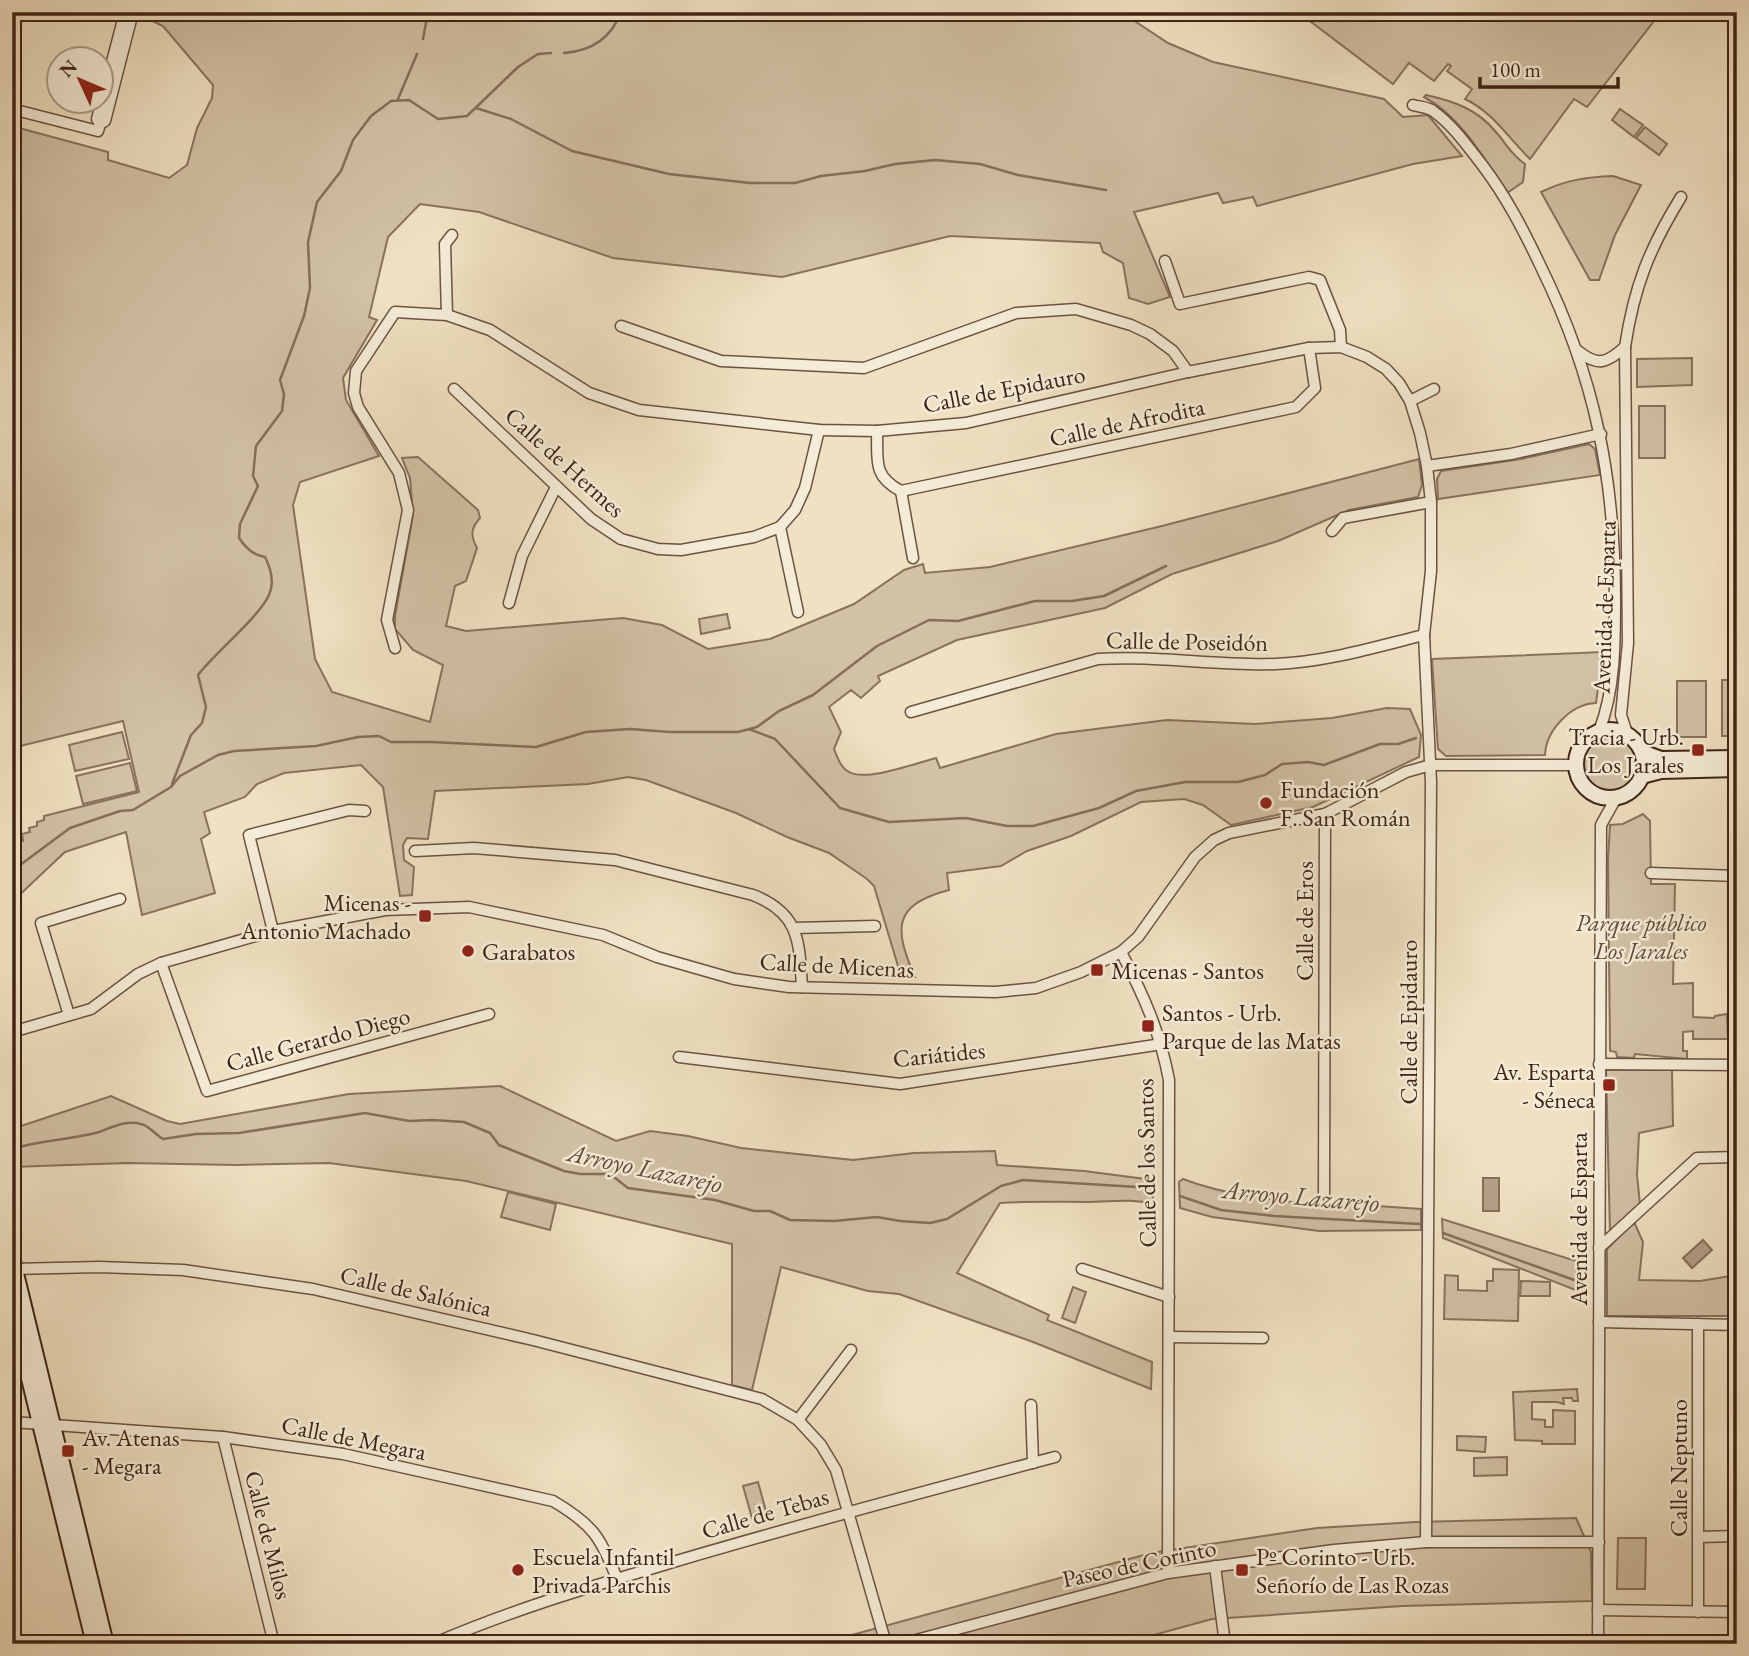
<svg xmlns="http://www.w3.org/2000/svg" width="1749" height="1656" font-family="'EB Garamond',serif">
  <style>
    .green { fill: #d2c1a5; stroke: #88725e; stroke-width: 2 }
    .water { fill: #b4a088; stroke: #856e5a; stroke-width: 2 }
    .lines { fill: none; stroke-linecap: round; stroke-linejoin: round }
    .stream { stroke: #856e5a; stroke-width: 2.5 }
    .street-casing { stroke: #6b5241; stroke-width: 13 }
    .secondary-casing { stroke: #3f2316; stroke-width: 18 }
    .street { stroke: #f5ecd7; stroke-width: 10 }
    .secondary { stroke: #f5ecd7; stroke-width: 14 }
    .poi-dot { fill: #8f2418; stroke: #f5ecd7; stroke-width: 2.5 }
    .labels { text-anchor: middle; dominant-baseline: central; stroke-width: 5; stroke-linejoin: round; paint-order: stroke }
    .street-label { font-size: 24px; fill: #3f2316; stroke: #f5ecd7 }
    .poi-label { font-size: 24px; fill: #3f2316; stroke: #f5ecd7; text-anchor: start }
    .park-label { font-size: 24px; font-style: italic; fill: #644a3a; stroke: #f5ecd7 }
    .water-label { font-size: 26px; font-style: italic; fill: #624838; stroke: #f5ecd7 }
  </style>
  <rect width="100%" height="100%" fill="#f0e1c2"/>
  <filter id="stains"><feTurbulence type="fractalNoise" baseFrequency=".00286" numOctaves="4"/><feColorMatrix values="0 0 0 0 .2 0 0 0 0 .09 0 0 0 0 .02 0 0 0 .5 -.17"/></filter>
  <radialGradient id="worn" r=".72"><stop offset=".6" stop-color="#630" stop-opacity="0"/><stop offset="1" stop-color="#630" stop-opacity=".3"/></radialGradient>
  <g class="green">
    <path d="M 148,12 L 1121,12 L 1168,43 L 1213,62 L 1384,99 L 1403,117 L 1428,115 L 1462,156 L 1413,164 L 1257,206 L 1253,197 L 1223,203 L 1218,193 L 1134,212 L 1170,297 L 1148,304 L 1129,298 L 1123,263 L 1103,252 L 1100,243 L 950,236 L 782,277 L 613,258 L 479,212 L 420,204 L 388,237 L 369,317 L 377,320 L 343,378 L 346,400 L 379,456 L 300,482 L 293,505 L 315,659 L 332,692 L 430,722 L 443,665 L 413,650 L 395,629 L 395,616 L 413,515 L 410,478 L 402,458 L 418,457 L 478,510 L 480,518 C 471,528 470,535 477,548 L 466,581 L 455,586 L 446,626 L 466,631 L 623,618 L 662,625 L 708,649 L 770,639 L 854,604 L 904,570 L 923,564 L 925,573 L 990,567 L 1162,526 L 1419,459 L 1422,485 L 1418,497 L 1349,510 L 1278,541 L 1172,574 L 1105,608 L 957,640 L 878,676 L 880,681 L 861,698 L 851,690 L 829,707 L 841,732 L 834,749 C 837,757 841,768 849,772 C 866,782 916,763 936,758 L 940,768 L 1056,734 L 1167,720 L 1255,724 L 1332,718 L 1387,708 L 1410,709 L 1421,735 L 1419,757 L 1313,807 L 1231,825 L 1203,805 L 1184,799 L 1141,802 L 1071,836 L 1027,851 L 1001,866 L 947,873 L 949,890 C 892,905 894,929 915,977 L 901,976 L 874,886 L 867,879 L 829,853 L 787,837 L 736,813 L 646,780 L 628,777 L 588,784 L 435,791 L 428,839 L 407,838 L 403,845 L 404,860 L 414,867 L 412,895 L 400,896 L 383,787 L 361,765 L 284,773 L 257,784 L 245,797 L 204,812 L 210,833 L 201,839 L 215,893 L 142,915 L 126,832 L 65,852 L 12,902 L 12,844 L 23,841 L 22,834 L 30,832 L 29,828 L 37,826 L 37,822 L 44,820 L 44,816 L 139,792 L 123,721 L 12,748 L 12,126 L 108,152 L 108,160 L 169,178 L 187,165 L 197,128 L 212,98 L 213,85 L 163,26 L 146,18 Z"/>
    <path d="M 1298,12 L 1661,12 L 1587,107 L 1574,99 L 1530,159 C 1508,138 1494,113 1465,99 L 1472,89 L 1447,71 L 1451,66 L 1448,64 L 1434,81 L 1409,63 L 1393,84 Z"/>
    <path d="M 1426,95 C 1453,101 1477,109 1495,131 C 1506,143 1511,155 1525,164 L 1523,182 L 1507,193 C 1484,158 1461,117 1424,97 Z"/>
    <polygon points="1620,109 1643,125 1634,137 1612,120"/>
    <polygon points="1645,127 1667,144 1659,155 1636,138"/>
    <path d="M 1613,176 L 1641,185 L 1615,235 L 1599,280 L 1590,280 L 1541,192 C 1566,180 1586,177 1613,176 Z"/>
    <polygon points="1692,358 1692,385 1637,387 1637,359"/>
    <rect x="1639" y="406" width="26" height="52"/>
    <polygon points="1589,444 1595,449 1600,475 1438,499 1437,479 1441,471 1521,459"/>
    <polygon points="727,614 730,628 701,634 699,619"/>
    <path d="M 1603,652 L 1596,703 C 1571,704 1546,730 1545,755 L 1446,756 L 1438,749 L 1432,659 Z"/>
    <rect x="1722" y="680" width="15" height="56"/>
    <rect x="1677" y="681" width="29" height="56"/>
    <polygon points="122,732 129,759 75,771 69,745"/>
    <circle cx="1611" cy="764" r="28"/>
    <polygon points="130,763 137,791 83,804 76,776"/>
    <polygon points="1643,814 1650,821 1651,884 1675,884 1673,984 1693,983 1693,1017 1714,1018 1715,1016 1727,1014 1728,1039 1693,1039 1693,1031 1683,1032 1683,1051 1687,1051 1687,1059 1635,1054 1634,1058 1617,1057 1616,1052 1610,1051 1608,859 1610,825 1623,824"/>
    <polygon points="1606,1070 1672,1070 1673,1126 1639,1133 1637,1175 1640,1204 1610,1233"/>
    <path d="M 500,1086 L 616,1141 L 650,1131 L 688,1136 L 741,1148 L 853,1160 L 914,1153 L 995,1151 L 997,1165 L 1084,1171 L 1153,1180 L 1153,1204 C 1131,1198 1110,1202 1088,1202 C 1058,1202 1030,1201 1000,1203 L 957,1273 L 1049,1315 L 1047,1320 L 1152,1362 L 1151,1389 L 1033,1342 L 899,1294 L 868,1291 L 781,1267 L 752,1390 L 732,1385 L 732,1244 L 466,1181 L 329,1163 L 236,1165 L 127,1163 L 12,1167 L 12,1129 L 111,1096 L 167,1121 L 180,1124 L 349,1094 Z"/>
    <path d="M 1183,1179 C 1230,1197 1282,1201 1331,1206 L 1333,1203 L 1421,1209 L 1421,1230 L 1319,1231 L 1212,1217 L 1180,1208 L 1179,1182 Z"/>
    <polygon points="508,1192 556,1204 550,1230 501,1217"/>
    <polygon points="1442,1219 1576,1261 1578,1291 1443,1238"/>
    <polygon points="1634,1222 1643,1242 1639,1280 1700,1281 1737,1275 1737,1316 1607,1316 1607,1249"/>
    <polygon points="1493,1269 1519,1270 1518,1321 1444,1319 1445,1275 1458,1276 1458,1290 1487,1291 1487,1281 1493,1281"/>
    <polygon points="1521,1281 1550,1282 1550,1296 1520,1296"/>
    <polygon points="1073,1287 1086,1292 1075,1323 1062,1318"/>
    <polygon points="1577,1389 1578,1401 1573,1401 1572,1398 1563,1398 1564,1404 1557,1402 1532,1402 1532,1419 1545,1420 1545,1427 1553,1427 1553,1410 1575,1411 1575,1444 1542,1444 1542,1441 1515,1440 1513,1392"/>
    <polygon points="1457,1436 1486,1437 1485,1452 1457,1450"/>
    <polygon points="1507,1457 1507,1475 1474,1476 1474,1458"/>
    <polygon points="758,1482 767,1515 752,1518 743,1486"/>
    <polygon points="1576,1518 1591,1552 1592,1601 1402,1606 1212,1619 1121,1644 819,1644 1151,1553 1317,1528 1416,1522"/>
    <polygon points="1618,1538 1646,1538 1645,1589 1617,1589"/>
  </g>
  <g class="water">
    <rect x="1483" y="1178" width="16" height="33"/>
    <polygon points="1703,1240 1712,1250 1692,1268 1683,1258"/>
  </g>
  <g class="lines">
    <g class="stream">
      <polyline points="423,39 428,12"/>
      <path d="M 564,53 C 591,51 611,39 621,12"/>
      <polyline points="398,99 417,54"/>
      <polyline points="476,108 511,119 572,151 669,174 750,183 795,183 821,176 865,171 895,164 935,160 980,164 1018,175 1106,190"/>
      <polyline points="749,729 775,739 840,808 889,822 966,818 1007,826 1033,826 1099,808 1136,791 1185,782 1238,782 1265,775 1282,764 1308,762 1324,765 1380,744 1398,744 1416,738"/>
      <path d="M 172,784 L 191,735 L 202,723 L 206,707 L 198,675 C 215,653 259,617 269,595 C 275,582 271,569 265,557 C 253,555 246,548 239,538 L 240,524 L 258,486 L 253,476 L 256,446 L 282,411 L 284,394 L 280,380 L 304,316 L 310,288 L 308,242 L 317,202 L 341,171 L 353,140 L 371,116 L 391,101 L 409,100 L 438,119 L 467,116 L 518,67 L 538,54 L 551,53"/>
      <polyline points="12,871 70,828 120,811 133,810 171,787 180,776 218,755 234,751 316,746 358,737 379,736 391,742 431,742 536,747 586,732 630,729 670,732 738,732 757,727 779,711 813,695 877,646 929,620 958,621 1035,601 1072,601 1104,596 1166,566"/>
      <path d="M 12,1149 C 40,1140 71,1140 99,1132 C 113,1127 125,1120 141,1124 C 148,1125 156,1135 163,1139 L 196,1134 L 239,1133 L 365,1113 L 409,1121 L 432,1120 L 464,1122 L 490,1133 L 499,1145 L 564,1171 L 580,1174 L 610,1174 L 628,1188 L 715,1200 L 754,1211 L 770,1211 L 790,1220 L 834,1221 L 877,1217 L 900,1221 L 930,1223 L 947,1219 L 1001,1186 L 1023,1180 L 1153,1188"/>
      <polyline points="1180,1196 1221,1210 1274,1216 1420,1224"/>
      <polyline points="1443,1233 1577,1281"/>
    </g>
    <defs>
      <g id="street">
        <path d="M 1413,105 C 1420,107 1428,107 1433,111 C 1453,125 1468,147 1483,166 C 1507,198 1524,231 1541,267 C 1595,377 1615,478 1615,600 C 1615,643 1615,691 1599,731"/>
        <polyline points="12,109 98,131 100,124 105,121 133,12"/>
        <polyline points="100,124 97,119 125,12"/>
        <polyline points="1165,261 1180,304 1309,277 1320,280 1340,330 1341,347"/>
        <polyline points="447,315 445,244 452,235"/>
        <polyline points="621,326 721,361 864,368 1016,313 1076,309 1131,325 1150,334 1173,351 1188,372"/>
        <path d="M 1578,351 C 1598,367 1607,363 1625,347"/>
        <polyline points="454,389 591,519 621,539 658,549 681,550 754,537 780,527 795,510 805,488 819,430"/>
        <polyline points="1410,401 1434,389"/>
        <path d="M 877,431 C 878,460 872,476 901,491 L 1296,407 L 1315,388 L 1309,348"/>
        <polyline points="1427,466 1511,454 1601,434"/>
        <polyline points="901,491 913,558"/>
        <polyline points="780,527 798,612"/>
        <polyline points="1332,531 1343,518 1431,502"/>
        <polyline points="509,603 522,556 556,487"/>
        <polyline points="395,648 387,620 408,510 399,473 358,407 354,393 356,371 395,312 447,315 490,330 589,393 639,410 819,430 877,431 966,423 1188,372 1309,348 1341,347 1367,357 1386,369 1399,383 1410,401 1420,433 1427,466 1431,502 1431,571 1424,635 1431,782 1426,1542"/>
        <path d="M 911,712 L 1098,659 C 1157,655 1216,666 1276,664 C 1326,662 1375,647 1424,635"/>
        <path d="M 1627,733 L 1621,715 L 1628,643 L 1625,347 C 1634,287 1649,249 1681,197"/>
        <path d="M 415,851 L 474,848 L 615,860 L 753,895 C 801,914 799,943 802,987"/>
        <polyline points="1651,873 1737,876"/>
        <polyline points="794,928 875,926"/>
        <polyline points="273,931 249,835 349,810 365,811"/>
        <path d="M 1121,952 C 1144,996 1160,1032 1169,1080 L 1168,1573"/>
        <polyline points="161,963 207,1091 489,1014"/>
        <polyline points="69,1015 41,923 120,899"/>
        <polyline points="12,1032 91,1009 138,974 161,963 273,931 385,910 469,907 603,935 657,957 734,979 789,987 996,992 1036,988 1081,972 1121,952 1138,937 1195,857 1214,840 1229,833 1325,814 1406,772 1431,765 1575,765"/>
        <polyline points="679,1057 900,1084 1162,1044"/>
        <polyline points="1599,1064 1737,1065"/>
        <polyline points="1324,1197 1325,814"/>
        <polyline points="1599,1248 1697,1158 1737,1157"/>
        <polyline points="12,1269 99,1267 183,1270 313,1289 533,1340 762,1399 798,1420 821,1445 836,1470 886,1644"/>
        <polyline points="1082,1269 1169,1297"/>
        <polyline points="1599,1322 1737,1325"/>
        <polyline points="1698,1324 1698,1612"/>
        <polyline points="1169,1337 1263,1338"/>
        <polyline points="1031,1405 1033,1463"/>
        <polyline points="798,1420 851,1350"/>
        <path d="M 12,1422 L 223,1437 L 343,1454 L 553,1501 C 592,1524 601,1537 617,1579"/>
        <polyline points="223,1437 274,1644"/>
        <polyline points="1699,1537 1737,1536"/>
        <polyline points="1215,1566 1225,1644"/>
        <polyline points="1598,1610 1737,1612"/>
        <path d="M 433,1644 C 513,1609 596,1585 680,1560 C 805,1523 930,1490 1055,1457"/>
        <polyline points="901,1644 1168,1573 1334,1550 1426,1542 1599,1542"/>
        <polyline points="1598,1644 1601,825 1616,798"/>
      </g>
      <g id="secondary">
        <circle cx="1610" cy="764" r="34"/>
        <polyline points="1642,752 1661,759 1737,758"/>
        <polyline points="1642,776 1661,771 1737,769"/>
        <polyline points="12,1257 106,1644"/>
        <polyline points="12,1309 94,1644"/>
      </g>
    </defs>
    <use href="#street" class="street-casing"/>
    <use href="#secondary" class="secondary-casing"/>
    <use href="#street" class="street"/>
    <use href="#secondary" class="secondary"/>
  </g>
  <g class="poi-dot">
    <rect x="1691" y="743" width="14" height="14" rx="3.5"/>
    <circle cx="1266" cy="803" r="7"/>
    <rect x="418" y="909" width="14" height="14" rx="3.5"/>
    <circle cx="468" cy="951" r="7"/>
    <rect x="1090" y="963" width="14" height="14" rx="3.5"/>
    <rect x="1141" y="1019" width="14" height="14" rx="3.5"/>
    <rect x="1602" y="1078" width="14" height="14" rx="3.5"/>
    <rect x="61" y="1444" width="14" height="14" rx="3.5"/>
    <circle cx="518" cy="1570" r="7"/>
    <rect x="1235" y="1563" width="14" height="14" rx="3.5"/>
  </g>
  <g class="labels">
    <g class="street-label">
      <text transform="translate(1004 389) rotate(-11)">Calle de Epidauro</text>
      <text transform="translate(1127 422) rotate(-12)">Calle de Afrodita</text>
      <text transform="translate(565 462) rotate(42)">Calle de Hermes</text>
      <text transform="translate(1604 607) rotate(-88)">Avenida de Esparta</text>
      <text transform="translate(1187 641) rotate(1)">Calle de Poseidón</text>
      <text transform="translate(1304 921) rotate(-90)">Calle de Eros</text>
      <text transform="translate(837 965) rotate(3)">Calle de Micenas</text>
      <text transform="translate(1408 1022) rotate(-90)">Calle de Epidauro</text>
      <text transform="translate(318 1039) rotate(-15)">Calle Gerardo Diego</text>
      <text transform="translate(939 1054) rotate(-6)">Cariátides</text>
      <text transform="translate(1146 1163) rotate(-91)">Calle de los Santos</text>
      <text transform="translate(1578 1219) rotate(-90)">Avenida de Esparta</text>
      <text transform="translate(416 1291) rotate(13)">Calle de Salónica</text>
      <text transform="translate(354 1438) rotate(11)">Calle de Megara</text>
      <text transform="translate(1678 1468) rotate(-90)">Calle Neptuno</text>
      <text transform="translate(765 1513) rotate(-16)">Calle de Tebas</text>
      <text transform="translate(269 1535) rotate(76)">Calle de Milos</text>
      <text transform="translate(1139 1563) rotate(-12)">Paseo de Corinto</text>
    </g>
    <g class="poi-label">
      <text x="1684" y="736" text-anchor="end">Tracia - Urb.<tspan x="1684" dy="28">Los Jarales</tspan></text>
      <text x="1280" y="789">Fundación<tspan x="1280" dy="28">F. San Román</tspan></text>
      <text x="411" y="902" text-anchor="end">Micenas -<tspan x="411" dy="28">Antonio Machado</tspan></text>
      <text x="482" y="951">Garabatos</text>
      <text x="1111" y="970">Micenas - Santos</text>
      <text x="1162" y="1012">Santos - Urb.<tspan x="1162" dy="28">Parque de las Matas</tspan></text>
      <text x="1595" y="1071" text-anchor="end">Av. Esparta<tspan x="1595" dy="28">- Séneca</tspan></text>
      <text x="82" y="1437">Av. Atenas<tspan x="82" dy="28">- Megara</tspan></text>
      <text x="532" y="1556">Escuela Infantil<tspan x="532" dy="28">Privada Parchis</tspan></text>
      <text x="1256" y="1556">Pº Corinto - Urb.<tspan x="1256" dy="28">Señorío de Las Rozas</tspan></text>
    </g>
    <g class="park-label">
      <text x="1641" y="922">Parque público<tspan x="1641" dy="28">Los Jarales</tspan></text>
    </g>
    <g class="water-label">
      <text transform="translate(645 1168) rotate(12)">Arroyo Lazarejo</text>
      <text transform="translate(1301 1196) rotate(5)">Arroyo Lazarejo</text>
    </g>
  </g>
  <rect width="1749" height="1656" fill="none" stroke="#f0e1c2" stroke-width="42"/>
  <rect x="14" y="14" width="1721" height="1628" fill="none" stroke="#3f2316" stroke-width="3.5"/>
  <rect x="21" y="21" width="1707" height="1614" fill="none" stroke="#3f2316" stroke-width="2"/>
  <g transform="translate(80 80) rotate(314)"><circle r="33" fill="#f5ecd7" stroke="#ac9c8a" stroke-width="2"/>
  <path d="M0-5L12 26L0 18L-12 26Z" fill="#8f2418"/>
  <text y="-10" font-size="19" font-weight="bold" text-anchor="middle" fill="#3f2316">N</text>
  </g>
  <path d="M1480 77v10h138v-10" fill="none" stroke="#3f2316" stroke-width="3.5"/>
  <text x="1490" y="77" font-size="21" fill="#3f2316" stroke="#f5ecd7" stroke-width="5" paint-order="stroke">100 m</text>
  <rect width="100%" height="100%" filter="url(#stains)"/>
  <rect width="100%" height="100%" fill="url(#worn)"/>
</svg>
